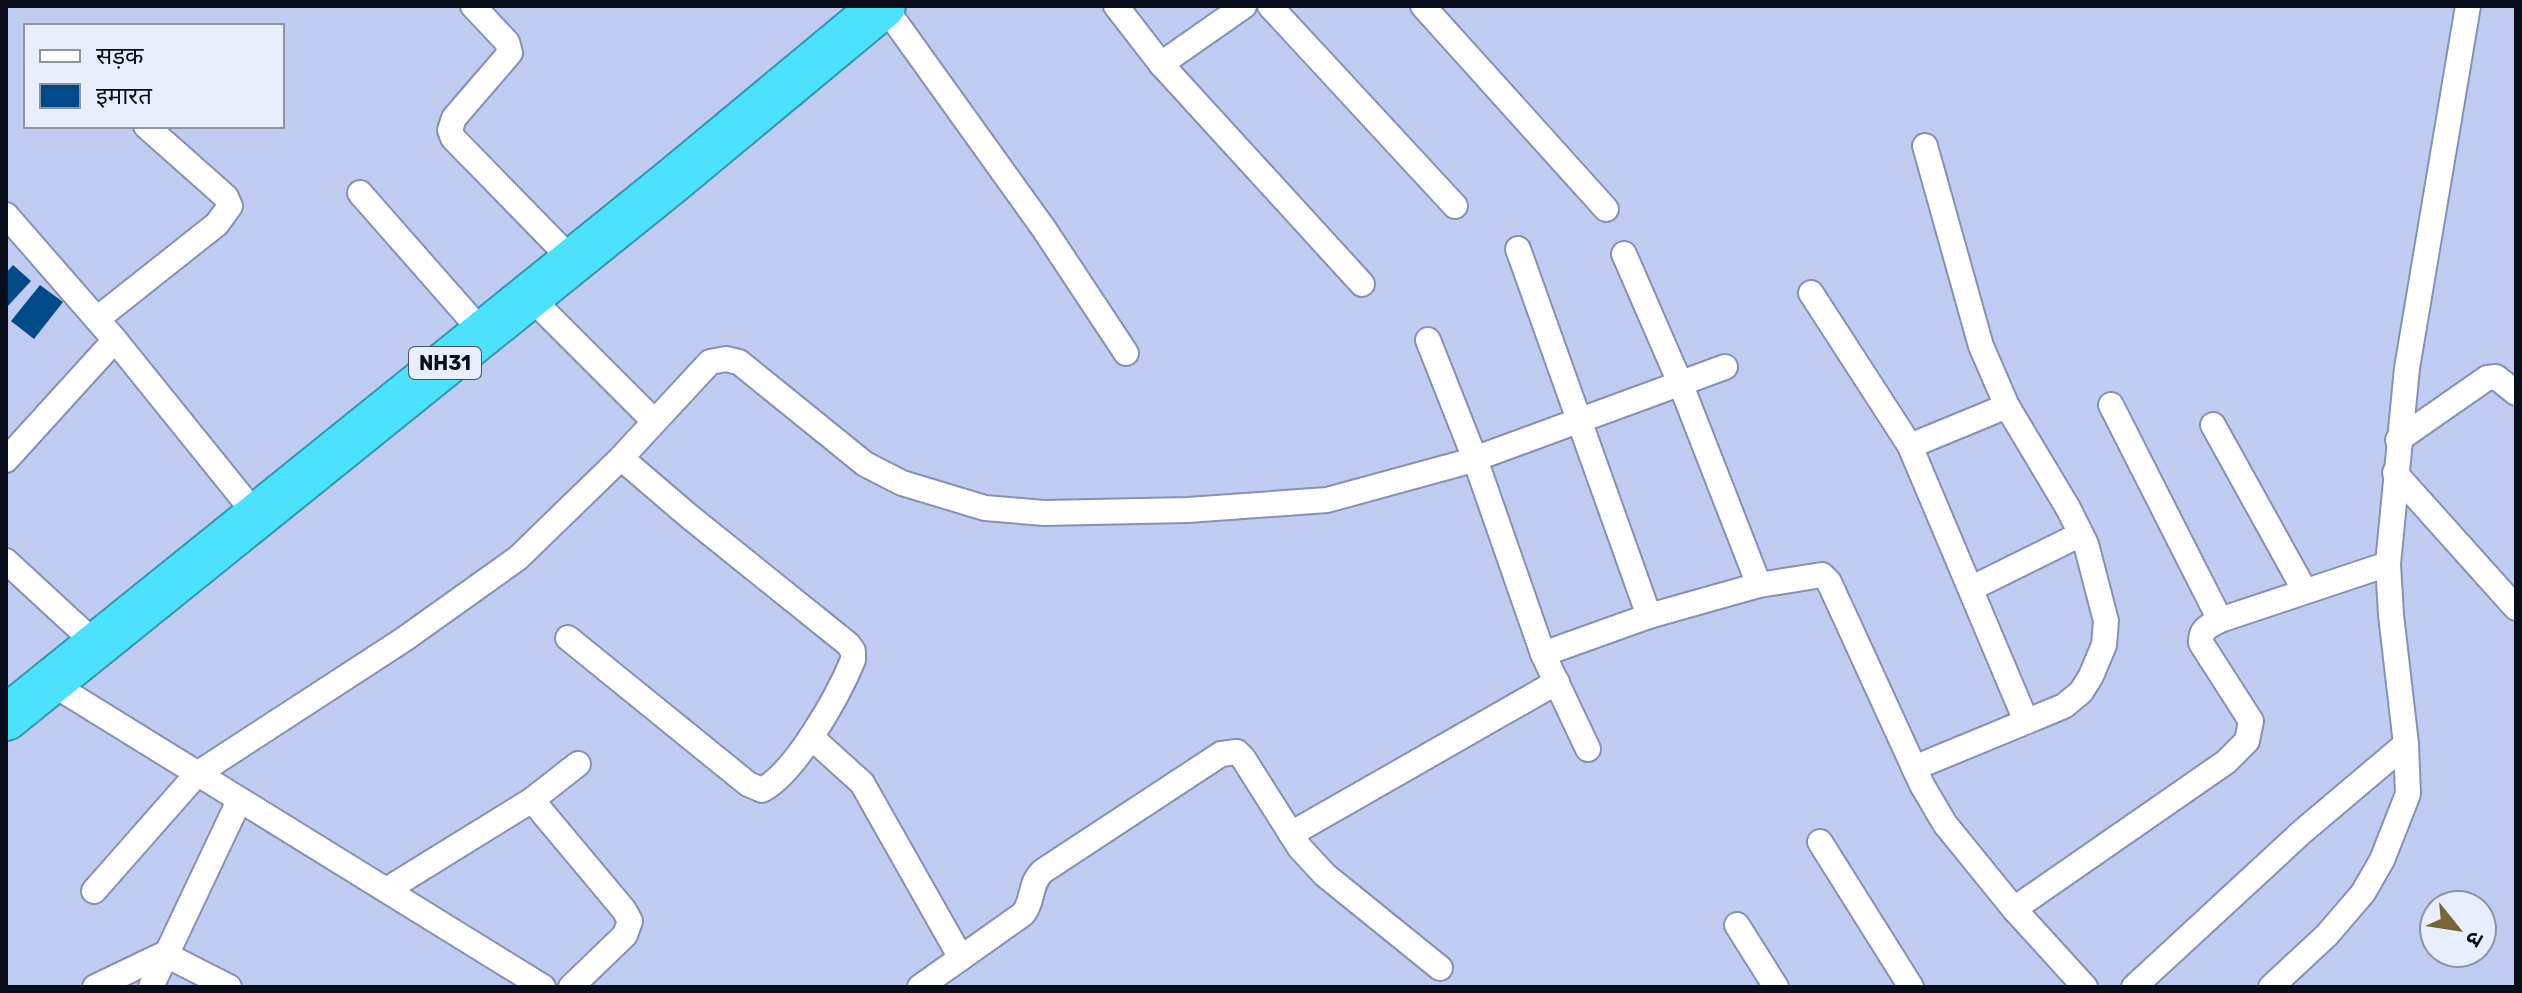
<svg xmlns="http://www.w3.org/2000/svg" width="2522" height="993" font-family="Rubik,'Noto Sans Devanagari',sans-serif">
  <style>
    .building { fill: #004a8a }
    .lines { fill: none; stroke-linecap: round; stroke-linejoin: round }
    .street-casing { stroke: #8691b4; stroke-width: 28 }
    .highway-casing { stroke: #3597ad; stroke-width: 48 }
    .street { stroke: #fff; stroke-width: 24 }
    .highway { stroke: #4ce2fd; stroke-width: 44 }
    .labels { text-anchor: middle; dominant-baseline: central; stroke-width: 8; stroke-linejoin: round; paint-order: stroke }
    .shield { fill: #e9eefd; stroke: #4c505d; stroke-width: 2 }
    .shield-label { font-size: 20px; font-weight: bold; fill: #090c19 }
  </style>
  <rect width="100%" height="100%" fill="#c1ccf2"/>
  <g class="building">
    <polygon points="13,265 31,281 6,308 6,273"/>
    <polygon points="40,285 63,302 34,339 11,321"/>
  </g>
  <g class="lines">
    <defs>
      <g id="street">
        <polyline points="473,6 507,42 510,53 454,118 450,130 453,138 572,260"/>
        <polyline points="884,6 1044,229 1126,353"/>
        <polyline points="1116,6 1161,64 1362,284"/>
        <polyline points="1270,6 1455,206"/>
        <polyline points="1423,6 1606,209"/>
        <polyline points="1161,64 1244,6"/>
        <polyline points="360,193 483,333"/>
        <polyline points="6,215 115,340 257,516"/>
        <polyline points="1518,249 1649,616"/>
        <polyline points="1624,254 1681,385 1759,585"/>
        <polyline points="1811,293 1910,446 2026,721"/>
        <polyline points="529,296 654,421"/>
        <polyline points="97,319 217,224 230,206 226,197 146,126"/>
        <polyline points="1428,340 1475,459 1543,654 1588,749"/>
        <polyline points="2111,405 2220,620"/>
        <polyline points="2213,425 2305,591"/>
        <polyline points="2398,440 2487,378 2496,377 2516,393"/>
        <polyline points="1910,446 2007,406"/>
        <polyline points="6,460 115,340"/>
        <polyline points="2395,473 2516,608"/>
        <polyline points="6,561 97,645"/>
        <polyline points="1972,588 2081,534"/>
        <path d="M 568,638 L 748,784 L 762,790 C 796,772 838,696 853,660 L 853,651 L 848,644 L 690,517 L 621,458"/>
        <polyline points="1543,654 1649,616 1759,585 1822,575 1829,582 1922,785 1945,824 2014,909 2085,987"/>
        <polyline points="51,683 543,987"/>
        <polyline points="811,737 862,783 961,958"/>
        <polyline points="1914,768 2064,706 2081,692 2091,676 2104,645 2106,621 2086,544 2068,508 2007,406 1981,346 1925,146"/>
        <polyline points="532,800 624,910 630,921 625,935 571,987"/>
        <polyline points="1291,834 1557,682"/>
        <polyline points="1820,842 1911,987"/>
        <polyline points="388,889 532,800 578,764"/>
        <polyline points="94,891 197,774 403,640 518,558 621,458 710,362 726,359 739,362 865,464 902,483 985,508 1044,513 1188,510 1327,500 1466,462 1725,367"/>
        <path d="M 2014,909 L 2226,762 L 2247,741 L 2251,721 L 2201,643 C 2200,629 2209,626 2220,620 L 2388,564"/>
        <polyline points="1737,925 1776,987"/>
        <polyline points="95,987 164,954 229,987"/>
        <polyline points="151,987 239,801"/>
        <path d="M 920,987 L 1023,914 C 1034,901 1029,883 1043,871 L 1221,754 L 1237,752 L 1243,758 L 1300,848 L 1325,875 L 1440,968"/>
        <polyline points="2134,987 2303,831 2406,744"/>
        <polyline points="2271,987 2327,935 2363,893 2382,860 2408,794 2406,744 2391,615 2388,564 2407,368 2468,6"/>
      </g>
      <polyline id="highway" points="6,718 671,182 883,6"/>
    </defs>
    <use href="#street" class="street-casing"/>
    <use href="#highway" class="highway-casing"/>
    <use href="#street" class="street"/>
    <use href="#highway" class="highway"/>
  </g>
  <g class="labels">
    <rect class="shield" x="409" y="347" width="72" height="32" rx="6"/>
    <g class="shield-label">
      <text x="445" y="363">NH31</text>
    </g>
  </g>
  <rect width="2522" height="993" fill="none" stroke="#090c19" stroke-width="16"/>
  <rect x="24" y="24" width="260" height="104" fill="#e9eefd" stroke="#8f94a2" stroke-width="2"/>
  <rect x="40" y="50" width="40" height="12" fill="#ffffff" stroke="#8f94a2" stroke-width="2"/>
  <text x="96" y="64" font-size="24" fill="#090c19">सड़क</text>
  <rect x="40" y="84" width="40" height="24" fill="#004a8a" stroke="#8f94a2" stroke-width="2"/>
  <text x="96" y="104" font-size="24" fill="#090c19">इमारत</text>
  <g transform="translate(2458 929) rotate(120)"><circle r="38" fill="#e9eefd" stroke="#8f94a2" stroke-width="2"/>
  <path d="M0-6L14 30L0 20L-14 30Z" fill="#776735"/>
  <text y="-12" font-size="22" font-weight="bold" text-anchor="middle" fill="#090c19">उ</text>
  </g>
</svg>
